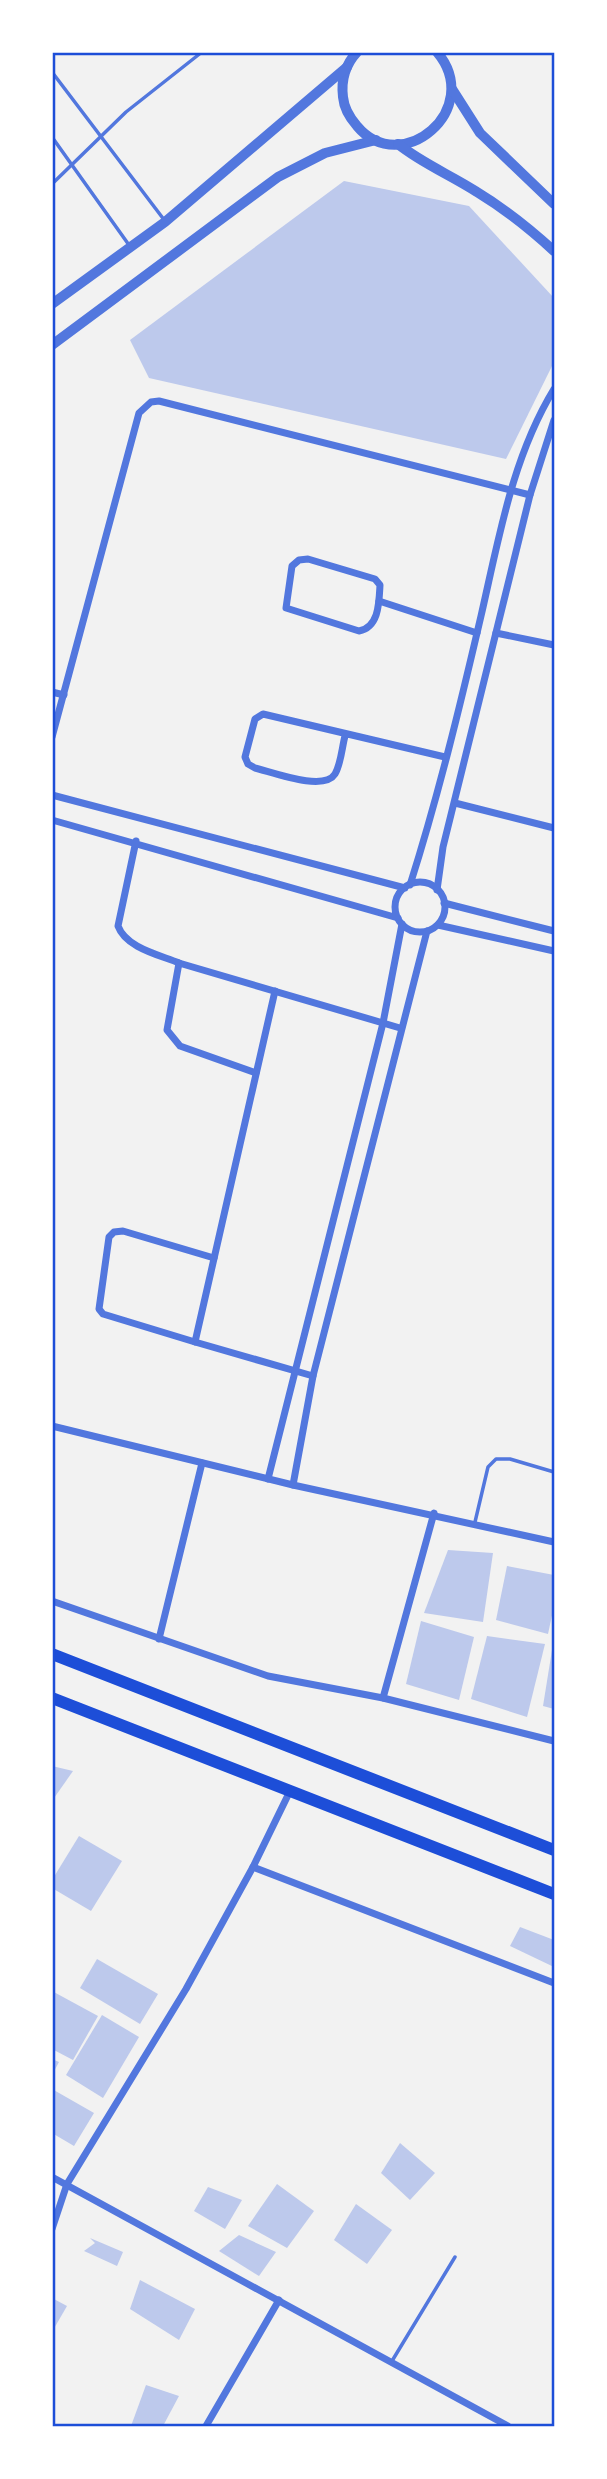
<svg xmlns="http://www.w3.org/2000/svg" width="607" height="2479" font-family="'Source Sans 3',sans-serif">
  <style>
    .building { fill: #bdc9ec }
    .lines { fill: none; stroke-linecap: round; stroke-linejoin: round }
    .service { stroke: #5277de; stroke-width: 3.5 }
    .minor { stroke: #5277de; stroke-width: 7 }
    .tertiary { stroke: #5277de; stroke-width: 10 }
    .primary { stroke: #1d4ed8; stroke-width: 12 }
    .neatline { fill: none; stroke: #1d4ed8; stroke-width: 2.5 }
  </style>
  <rect width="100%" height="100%" fill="#f2f2f2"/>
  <g class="building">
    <polygon points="344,181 469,206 554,298 554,362 506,459 149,378 130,340"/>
    <polygon points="448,1550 493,1553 483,1622 424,1613"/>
    <polygon points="507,1566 554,1575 554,1606 548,1634 496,1620"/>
    <polygon points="421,1621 474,1637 459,1700 406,1684"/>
    <polygon points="487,1636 545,1644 527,1717 471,1699"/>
    <polygon points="552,1650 554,1650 554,1709 543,1706"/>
    <polygon points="52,1766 73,1771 52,1801"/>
    <polygon points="79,1836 122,1861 91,1911 52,1888 52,1880"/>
    <polygon points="520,1927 554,1940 554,1967 510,1946"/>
    <polygon points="97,1959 158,1994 140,2024 80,1988"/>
    <polygon points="52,1991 98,2016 73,2060 52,2049"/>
    <polygon points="102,2015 139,2037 103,2098 66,2075"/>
    <polygon points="52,2059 59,2062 52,2075"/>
    <polygon points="52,2089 94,2113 74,2146 52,2133"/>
    <polygon points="400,2143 435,2173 410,2200 381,2173"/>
    <polygon points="277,2184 314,2211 287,2248 248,2226"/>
    <polygon points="208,2187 242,2200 225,2229 194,2211"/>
    <polygon points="356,2204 392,2230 367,2264 334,2240"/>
    <polygon points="239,2235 276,2252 259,2276 219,2251"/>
    <polygon points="90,2238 123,2252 117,2266 84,2251 95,2243"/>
    <polygon points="140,2280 195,2309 179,2340 130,2309"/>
    <polygon points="52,2298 67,2306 52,2332"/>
    <polygon points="146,2385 179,2396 163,2426 131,2426"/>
  </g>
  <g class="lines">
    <g class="service">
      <polyline points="52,72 165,221"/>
      <polyline points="52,137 129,245"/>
      <polyline points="52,184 126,112 202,52"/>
      <polyline points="475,1522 488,1467 496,1459 510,1459 554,1472"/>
      <polyline points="392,2361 455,2257"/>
    </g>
    <g class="minor">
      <path d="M 308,559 L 375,579 L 380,585 C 379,603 379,627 359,631 L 286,608 L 292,566 L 299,560 Z"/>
      <polyline points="379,601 477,633"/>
      <polyline points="496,633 554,645"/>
      <polyline points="52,692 64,695"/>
      <path d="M 345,736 C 342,747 341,764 335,774 C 324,792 272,772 255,768 L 248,764 L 245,757 L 255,719 L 263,714 L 445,757"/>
      <polyline points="52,737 139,413 151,402 159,401 530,495"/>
      <polyline points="52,795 405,888"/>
      <polyline points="455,803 554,828"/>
      <polyline points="52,820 398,918"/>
      <path d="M 136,841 L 118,926 C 126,948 160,955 179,963"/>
      <circle cx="420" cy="907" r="25"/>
      <path d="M 410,885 C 438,797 460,706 481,616 C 499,538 512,458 554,389"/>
      <polyline points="437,890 443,847 530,495 554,420"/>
      <polyline points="444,903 554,931"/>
      <polyline points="438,925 554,951"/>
      <polyline points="275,991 195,1342 313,1376"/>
      <polyline points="256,1073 180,1046 167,1030 179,963 400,1028"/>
      <polyline points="195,1342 103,1314 99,1309 109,1237 114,1232 123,1231 214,1258"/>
      <polyline points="52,1426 293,1485 554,1542"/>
      <polyline points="268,1479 383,1023 402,924"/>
      <polyline points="293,1485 313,1376 427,931"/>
      <polyline points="52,1601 268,1676 383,1698 554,1741"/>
      <polyline points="159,1639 202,1463"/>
      <polyline points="383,1698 434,1513"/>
      <polyline points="253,1867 554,1983"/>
      <polyline points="52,2177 508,2426"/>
      <polyline points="52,2229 67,2184 186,1989 253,1867 290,1791"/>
      <polyline points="206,2426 279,2300"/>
    </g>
    <g class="tertiary">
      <path d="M 357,52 C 345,65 341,81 343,97 C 344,108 350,118 357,126 C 401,179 485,109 437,52"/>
      <polyline points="452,89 480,133 554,204"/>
      <path d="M 398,144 C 423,164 451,175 477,192 C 505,209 530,229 554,251"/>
      <polyline points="52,304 165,222 347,67"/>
      <polyline points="52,345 278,177 325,153 376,140"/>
    </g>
    <g class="primary">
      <polyline points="52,1654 554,1850"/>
      <polyline points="52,1698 554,1894"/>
    </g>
  </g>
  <rect width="607" height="2479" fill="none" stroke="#ffffff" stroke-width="108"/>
  <rect x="54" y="54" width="499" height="2371" class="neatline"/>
</svg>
